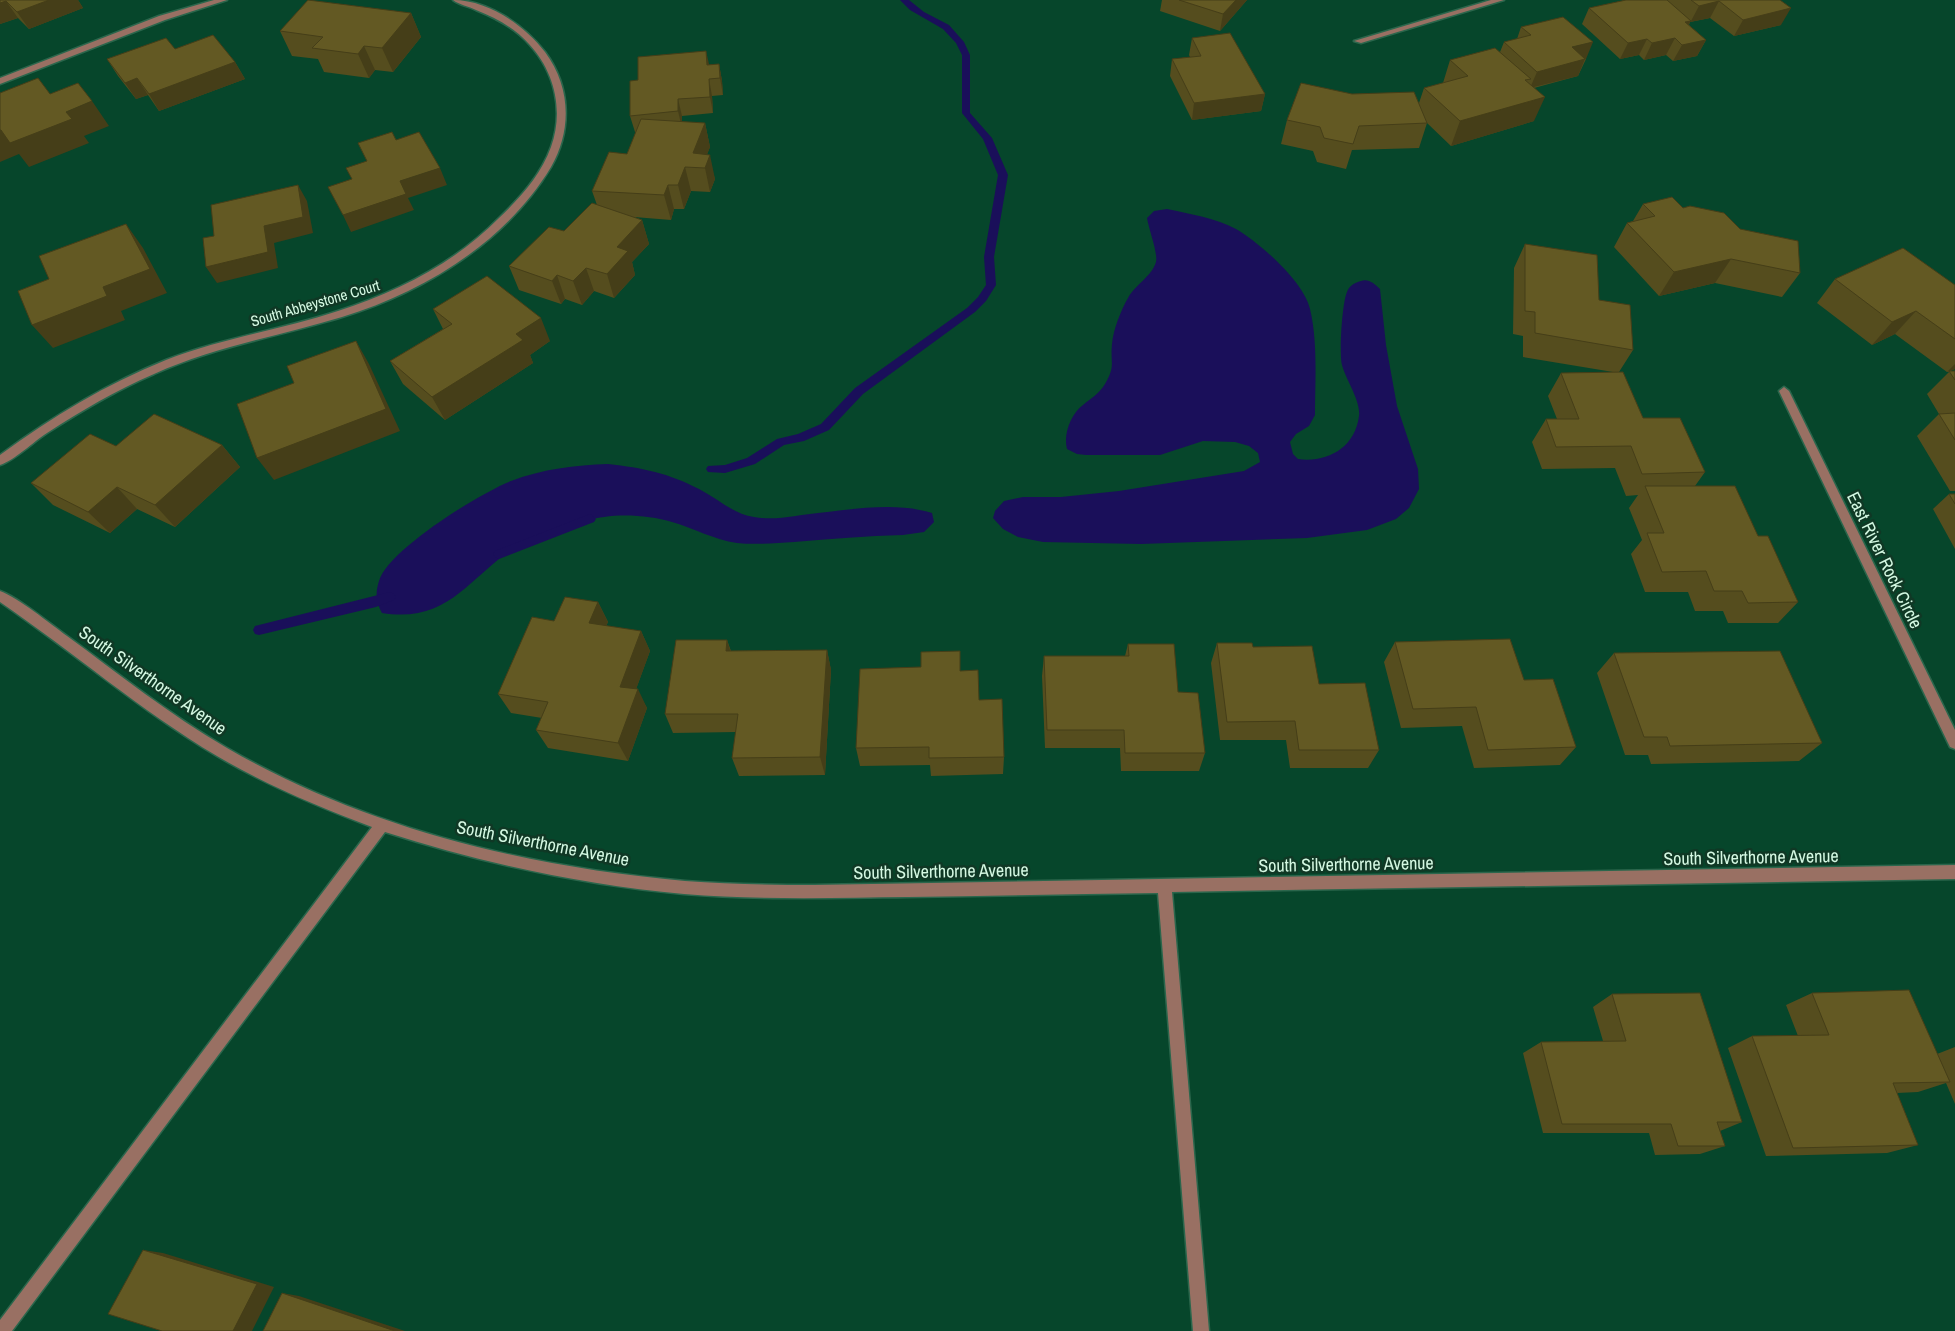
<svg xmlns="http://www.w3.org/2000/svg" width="1955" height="1331" font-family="'Archivo Narrow',sans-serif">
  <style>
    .water { fill: #1a0f5a }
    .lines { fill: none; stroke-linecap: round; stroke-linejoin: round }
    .stream { fill: #1a0f5a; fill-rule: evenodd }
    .minor-casing { stroke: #2b664c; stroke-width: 3 }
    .minor { fill: #997063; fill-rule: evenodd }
    .wall { fill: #554d1e }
    .shaded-wall { fill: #453e18 }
    .building { fill: #635923; stroke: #453e18 }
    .labels { text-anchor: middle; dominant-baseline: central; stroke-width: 5; stroke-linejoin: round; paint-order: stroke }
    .far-street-label { font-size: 15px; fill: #d4f8e2; stroke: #103825 }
    .street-label { font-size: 18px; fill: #d4f8e2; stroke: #103825 }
  </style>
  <rect width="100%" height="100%" fill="#06462b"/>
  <g class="water">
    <path d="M 1167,209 C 1190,214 1216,218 1236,229 C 1260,243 1304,282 1310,309 C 1318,343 1315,381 1315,415 L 1309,426 L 1296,434 L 1290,442 L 1293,454 L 1298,459 C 1327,463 1355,448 1359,416 C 1361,401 1346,380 1342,365 C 1339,354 1342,303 1347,292 C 1349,286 1354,283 1361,281 C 1368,278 1375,284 1380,289 L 1386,345 L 1397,406 L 1418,469 L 1419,489 L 1409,508 L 1396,519 L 1367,530 L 1307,538 L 1141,544 L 1043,542 L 1018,537 L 1003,529 L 993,518 L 995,511 L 1004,501 L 1023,497 L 1061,497 L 1119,491 L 1244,471 L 1260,462 L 1258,453 L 1249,446 L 1235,442 L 1203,441 L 1160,455 L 1086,455 L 1077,454 L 1067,449 C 1063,434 1071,414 1083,405 C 1091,398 1099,394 1105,384 C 1116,365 1110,364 1112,344 C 1113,330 1121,310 1128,298 C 1135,285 1152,276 1156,262 C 1158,253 1149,230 1147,218 L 1154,211 Z"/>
    <path d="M 608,464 C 643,468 668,473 699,489 C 717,498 733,514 754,517 C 776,521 797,515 818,513 C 855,509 897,502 932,513 L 934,522 L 924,532 L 903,535 C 867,536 830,539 794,542 C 775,543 755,545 737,543 C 714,540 694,528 672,522 C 652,516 626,514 604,517 C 586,519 537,535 522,543 C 470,573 452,624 382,613 C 376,602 375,594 379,581 C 388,550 480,493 511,481 C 543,469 575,465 608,464 Z"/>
  </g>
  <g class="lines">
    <g class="stream">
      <polygon points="900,0 909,0 924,12 949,25 964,42 970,55 970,113 992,138 1008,175 994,257 996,285 986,301 975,312 863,394 829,430 804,441 784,445 755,464 725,473 708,472 706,469 708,466 725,465 747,458 777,439 798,434 821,424 855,388 967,308 978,297 986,285 984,257 998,175 983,139 962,113 962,55 956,43 943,29 910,10"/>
      <polygon points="590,514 596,519 594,522 499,559 495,557 493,554 495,551"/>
      <polygon points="390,592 394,594 396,597 394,600 376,607 259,635 255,634 253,630 255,626 259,625"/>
    </g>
    <defs>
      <g id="minor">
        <polygon points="214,0 227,0 165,20 0,84 0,78 159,16"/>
        <path d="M 453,0 C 488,0 524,25 545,52 C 571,87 572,130 551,167 C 506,242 424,292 342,317 C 279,336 214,347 154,374 C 116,390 81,411 47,433 C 33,442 15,460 0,465 L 0,455 C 52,417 106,384 166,360 C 222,338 281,330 338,311 C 397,292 455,263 499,218 C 520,198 541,175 551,147 C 564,111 555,72 529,44 C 515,28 496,18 476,10 C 469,6 459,5 453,0 Z"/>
        <polygon points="1491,0 1504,0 1361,43 1354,41"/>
        <polygon points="1784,387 1789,391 1955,730 1955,749 1950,747 1779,391"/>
        <path d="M 0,591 C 19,598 49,623 67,636 C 119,674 170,715 227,748 C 365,828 527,867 685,881 C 728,884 771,885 814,885 L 1955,865 L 1955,879 L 1172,892 L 1209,1331 L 1193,1331 L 1158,893 C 1074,894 990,896 907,897 C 833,898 758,900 684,894 C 582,885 482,863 385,832 L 12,1331 L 0,1331 L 0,1320 L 372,827 C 319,807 266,785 217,756 C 141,711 73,652 0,602 Z"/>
      </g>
    </defs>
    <use href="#minor" class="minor-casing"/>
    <use href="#minor" class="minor"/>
  </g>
  <g class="wall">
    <polygon points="0,0 78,0 83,8 29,29 18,18 0,24"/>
    <polygon points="1162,0 1247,0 1220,31 1160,11"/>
    <polygon points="1626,0 1780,0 1781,25 1734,36 1710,18 1690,22 1689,25 1706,40 1697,56 1673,61 1666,55 1644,60 1639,55 1620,59 1582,24 1589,8"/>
    <polygon points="411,13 421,37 393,72 375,70 369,78 324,72 318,59 292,56 280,31"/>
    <polygon points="1521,27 1586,59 1578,76 1534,88 1534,121 1451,146 1427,123 1419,148 1352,150 1346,169 1317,162 1313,151 1281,144 1287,120 1352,94 1419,103 1424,88 1443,83 1450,60 1500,52 1504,42 1517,39"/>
    <polygon points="1192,38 1265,94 1261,111 1192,120 1170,76 1172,59 1190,57 1189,55"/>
    <polygon points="175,49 235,62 245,79 159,111 148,95 136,99 118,76 107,59"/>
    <polygon points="719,64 722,81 723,95 712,96 713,113 682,116 682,122 705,123 710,147 707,154 715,179 710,192 691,191 684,209 674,209 671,220 634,217 642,220 649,244 632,262 635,275 614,298 594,291 582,305 565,299 561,304 519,290 509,266 564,231 597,205 592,191 627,154 636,132 635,132 630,116 638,80 709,65"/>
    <polygon points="1643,204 1683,208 1740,229 1800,273 1782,297 1715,283 1659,296 1614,247 1627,223 1633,221"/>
    <polygon points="1525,244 1599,300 1633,350 1619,372 1643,418 1705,472 1695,486 1758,536 1798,602 1778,623 1728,623 1723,611 1695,611 1688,592 1645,592 1631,554 1642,540 1629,508 1638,495 1626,496 1615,468 1542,469 1532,442 1546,419 1557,419 1548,396 1561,373 1613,372 1523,357 1523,336 1513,334 1514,268"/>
    <polygon points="1835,279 1955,285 1955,369 1950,371 1955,371 1955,491 1950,491 1917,436 1939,414 1927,394 1949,372 1947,372 1895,334 1872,345 1817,303"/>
    <polygon points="433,309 550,341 530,355 533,363 445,420 403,384 390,361 443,329"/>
    <polygon points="222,445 240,467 175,527 137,509 110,533 53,505 31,483 116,446"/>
    <polygon points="1949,494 1955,494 1955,549 1933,509"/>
    <polygon points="598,602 608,622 606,626 641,631 650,651 636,689 647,708 628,761 548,748 536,730 542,718 511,713 498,694 554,621"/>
    <polygon points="727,640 731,651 827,650 831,670 825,775 739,776 732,758 736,732 673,733 665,714"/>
    <polygon points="1395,642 1524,680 1576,747 1560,765 1474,768 1462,726 1401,728 1384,662"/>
    <polygon points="1217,643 1253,647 1319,684 1379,750 1368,768 1290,768 1286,740 1220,740 1211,663"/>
    <polygon points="1128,644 1178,692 1205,753 1199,771 1121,771 1120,748 1045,748 1042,676 1044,656 1125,656"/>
    <polygon points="1614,653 1822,743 1799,761 1651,764 1648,755 1625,755 1597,673"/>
    <polygon points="960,671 979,700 1004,757 1003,774 931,776 930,765 860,766 856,748"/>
    <polygon points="1812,993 1937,1054 1955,1047 1955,1104 1946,1083 1918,1092 1897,1093 1918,1145 1887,1153 1766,1156 1728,1048 1752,1036 1798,1036 1786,1005"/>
    <polygon points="1612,994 1742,1122 1720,1131 1725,1146 1700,1154 1655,1155 1649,1133 1543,1133 1523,1053 1541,1042 1603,1041 1593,1007"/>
  </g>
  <g class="shaded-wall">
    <polygon points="49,0 78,0 83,8 29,29 17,12"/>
    <polygon points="1236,0 1247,0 1220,31 1223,14"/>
    <polygon points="6,1 18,18 0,24 0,3"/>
    <polygon points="1719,1 1710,18 1690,22 1683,38 1685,22 1691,21 1699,6"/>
    <polygon points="1791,8 1781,25 1734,36 1743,20"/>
    <polygon points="411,13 421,37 393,72 382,48"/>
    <polygon points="1675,38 1666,55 1644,60 1652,43"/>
    <polygon points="1647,39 1639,55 1620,59 1628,43"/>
    <polygon points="1706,40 1697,56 1673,61 1682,45"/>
    <polygon points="1593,42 1586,59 1565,64 1572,47"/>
    <polygon points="364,46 375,70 369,78 358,54"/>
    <polygon points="706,51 710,68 707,65"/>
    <polygon points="1585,59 1578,76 1530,88 1537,72"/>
    <polygon points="235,62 245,79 159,111 149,94"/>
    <polygon points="719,64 722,81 723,95 720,78"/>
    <polygon points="137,78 148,95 136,99 125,83"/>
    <polygon points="709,79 712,96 713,113 710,97"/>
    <polygon points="1265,94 1261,111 1192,120 1194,103"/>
    <polygon points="1545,97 1534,121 1451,146 1460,121"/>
    <polygon points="678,99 682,116 682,128 678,111"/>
    <polygon points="92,101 109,126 84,136 89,143 29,167 19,154 0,162 0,130 66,112"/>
    <polygon points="705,123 710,147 702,168 693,153"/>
    <polygon points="710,155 715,179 710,192 705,168"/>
    <polygon points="685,167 691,191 684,209 678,185"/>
    <polygon points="440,168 447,185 408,198 414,210 351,232 343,215 400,181"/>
    <polygon points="298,185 307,201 313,233 274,243 278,268 217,283 206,267 264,226"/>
    <polygon points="668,185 674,209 671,220 664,195"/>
    <polygon points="642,220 649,244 632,262 635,275 614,298 607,274 617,247"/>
    <polygon points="126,224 143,248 167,293 121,311 125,320 53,348 32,325 103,287"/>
    <polygon points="1731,259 1715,283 1659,296 1674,272"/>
    <polygon points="586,268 594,291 582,305 573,281"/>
    <polygon points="557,275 565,299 561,304 552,281"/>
    <polygon points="1916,311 1895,334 1872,345 1892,322"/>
    <polygon points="541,318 550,341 530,355 533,363 445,420 432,397 516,334"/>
    <polygon points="356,341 369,364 400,431 274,480 257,458"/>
    <polygon points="1955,364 1955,369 1947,372"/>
    <polygon points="222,445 240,467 175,527 155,505"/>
    <polygon points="117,487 137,509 110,533 88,512"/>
    <polygon points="598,602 608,622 599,643 589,623"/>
    <polygon points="641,631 650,651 630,706 620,687"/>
    <polygon points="727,640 733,660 726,651"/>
    <polygon points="827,650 831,670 825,775 820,757"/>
    <polygon points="638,689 647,708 628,761 618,743"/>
    <polygon points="143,1250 163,1253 274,1287 252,1331 233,1331"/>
    <polygon points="282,1293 299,1296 405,1331 394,1331"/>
  </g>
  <g class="building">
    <polygon points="0,0 49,0 17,12 6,1 0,3"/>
    <polygon points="308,0 411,13 382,48 364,46 358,54 312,48 323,37 280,31"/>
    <polygon points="1179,0 1236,0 1223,14"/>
    <polygon points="1626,0 1667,0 1691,21 1685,22 1706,40 1682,45 1675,38 1652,43 1647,39 1628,43 1589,8"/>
    <polygon points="1691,0 1780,0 1791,8 1743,20 1719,1 1699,6"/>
    <polygon points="1563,17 1593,42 1572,47 1585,59 1537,72 1504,42 1531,35 1521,27"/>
    <polygon points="1230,33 1265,94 1194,103 1172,59 1201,56 1192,38"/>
    <polygon points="213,35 235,62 149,94 137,78 125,83 107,59 166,38 175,49"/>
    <polygon points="1495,48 1531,79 1525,80 1545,97 1460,121 1424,88 1468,76 1450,60"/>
    <polygon points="706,51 707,65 719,64 720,78 709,79 710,97 678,99 678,111 630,116 630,81 638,80 638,57"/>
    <polygon points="38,78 50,94 78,83 92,101 66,112 72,119 10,143 1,130 0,130 0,93"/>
    <polygon points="1301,83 1352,94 1414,92 1427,123 1359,126 1353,144 1324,138 1320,127 1287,120"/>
    <polygon points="641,119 705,123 693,153 710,155 705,168 685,167 678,185 668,185 664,195 592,191 609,152 627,154"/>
    <polygon points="392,132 396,140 419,132 440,168 400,181 406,194 343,215 328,187 352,179 346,168 367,161 358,143"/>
    <polygon points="298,185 303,217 264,226 268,252 206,267 203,238 214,236 211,205"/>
    <polygon points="1672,197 1683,208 1690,206 1724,213 1740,229 1798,241 1800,273 1731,259 1674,272 1627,223 1655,216 1643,204"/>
    <polygon points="592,203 642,220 617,247 628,251 607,274 586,268 573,281 557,275 552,281 509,266 549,227 564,231"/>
    <polygon points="126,224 150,269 103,287 107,296 32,325 18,291 49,279 39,256"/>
    <polygon points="1525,244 1597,255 1599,300 1630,305 1633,350 1535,333 1535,312 1525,311"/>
    <polygon points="1903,248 1955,285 1955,339 1916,311 1892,322 1835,279"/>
    <polygon points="487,276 541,318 516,334 523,340 432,397 390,361 452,324 433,309"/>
    <polygon points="356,341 386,409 257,458 237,404 294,383 287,366"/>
    <polygon points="1949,371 1955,371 1955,380"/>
    <polygon points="1623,372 1643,418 1680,418 1705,472 1642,474 1631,446 1556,447 1546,419 1579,419 1561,373"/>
    <polygon points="1955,413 1955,440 1939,414"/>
    <polygon points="154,414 222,445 155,505 117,487 88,512 31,483 90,434 116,446"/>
    <polygon points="1645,486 1735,486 1758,536 1768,536 1798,602 1748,603 1742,591 1714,591 1706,571 1662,572 1647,533 1664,533"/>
    <polygon points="1949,494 1955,494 1955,504"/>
    <polygon points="565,597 598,602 589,623 641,631 620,687 638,689 618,743 536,730 548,702 498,694 532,617 554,621"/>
    <polygon points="1510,639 1524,680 1553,679 1576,747 1488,750 1476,707 1413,709 1395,642"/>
    <polygon points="676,640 727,640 726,651 827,650 820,757 732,758 738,714 665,714"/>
    <polygon points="1217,643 1252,643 1253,647 1312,646 1319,684 1365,683 1379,750 1299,750 1295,721 1227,722"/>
    <polygon points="1128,644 1174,644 1178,692 1198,693 1205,753 1125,753 1124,730 1047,730 1044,656 1129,656"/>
    <polygon points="960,651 960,671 978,670 979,700 1002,699 1004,757 929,758 929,747 856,748 860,669 921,667 921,652"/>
    <polygon points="1780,651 1822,743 1670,746 1667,737 1644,737 1614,653"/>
    <polygon points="1909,990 1950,1082 1893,1083 1918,1145 1793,1148 1752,1036 1829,1035 1812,993"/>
    <polygon points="1700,993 1742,1122 1717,1122 1725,1146 1678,1146 1671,1124 1562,1124 1541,1042 1626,1041 1612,994"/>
    <polygon points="143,1250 257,1284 233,1331 162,1331 108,1314"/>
    <polygon points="282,1293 395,1331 263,1331"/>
  </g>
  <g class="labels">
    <g class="far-street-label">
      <text transform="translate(315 303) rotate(-16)">South Abbeystone Court</text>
    </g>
    <g class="street-label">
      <text transform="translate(1885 560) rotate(64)">East River Rock Circle</text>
      <text transform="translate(153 680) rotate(35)">South Silverthorne Avenue</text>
      <text transform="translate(543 843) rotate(11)">South Silverthorne Avenue</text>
      <text transform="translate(1751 857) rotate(-1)">South Silverthorne Avenue</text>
      <text transform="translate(1346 864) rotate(-1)">South Silverthorne Avenue</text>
      <text transform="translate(941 871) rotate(-1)">South Silverthorne Avenue</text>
    </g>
  </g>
</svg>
